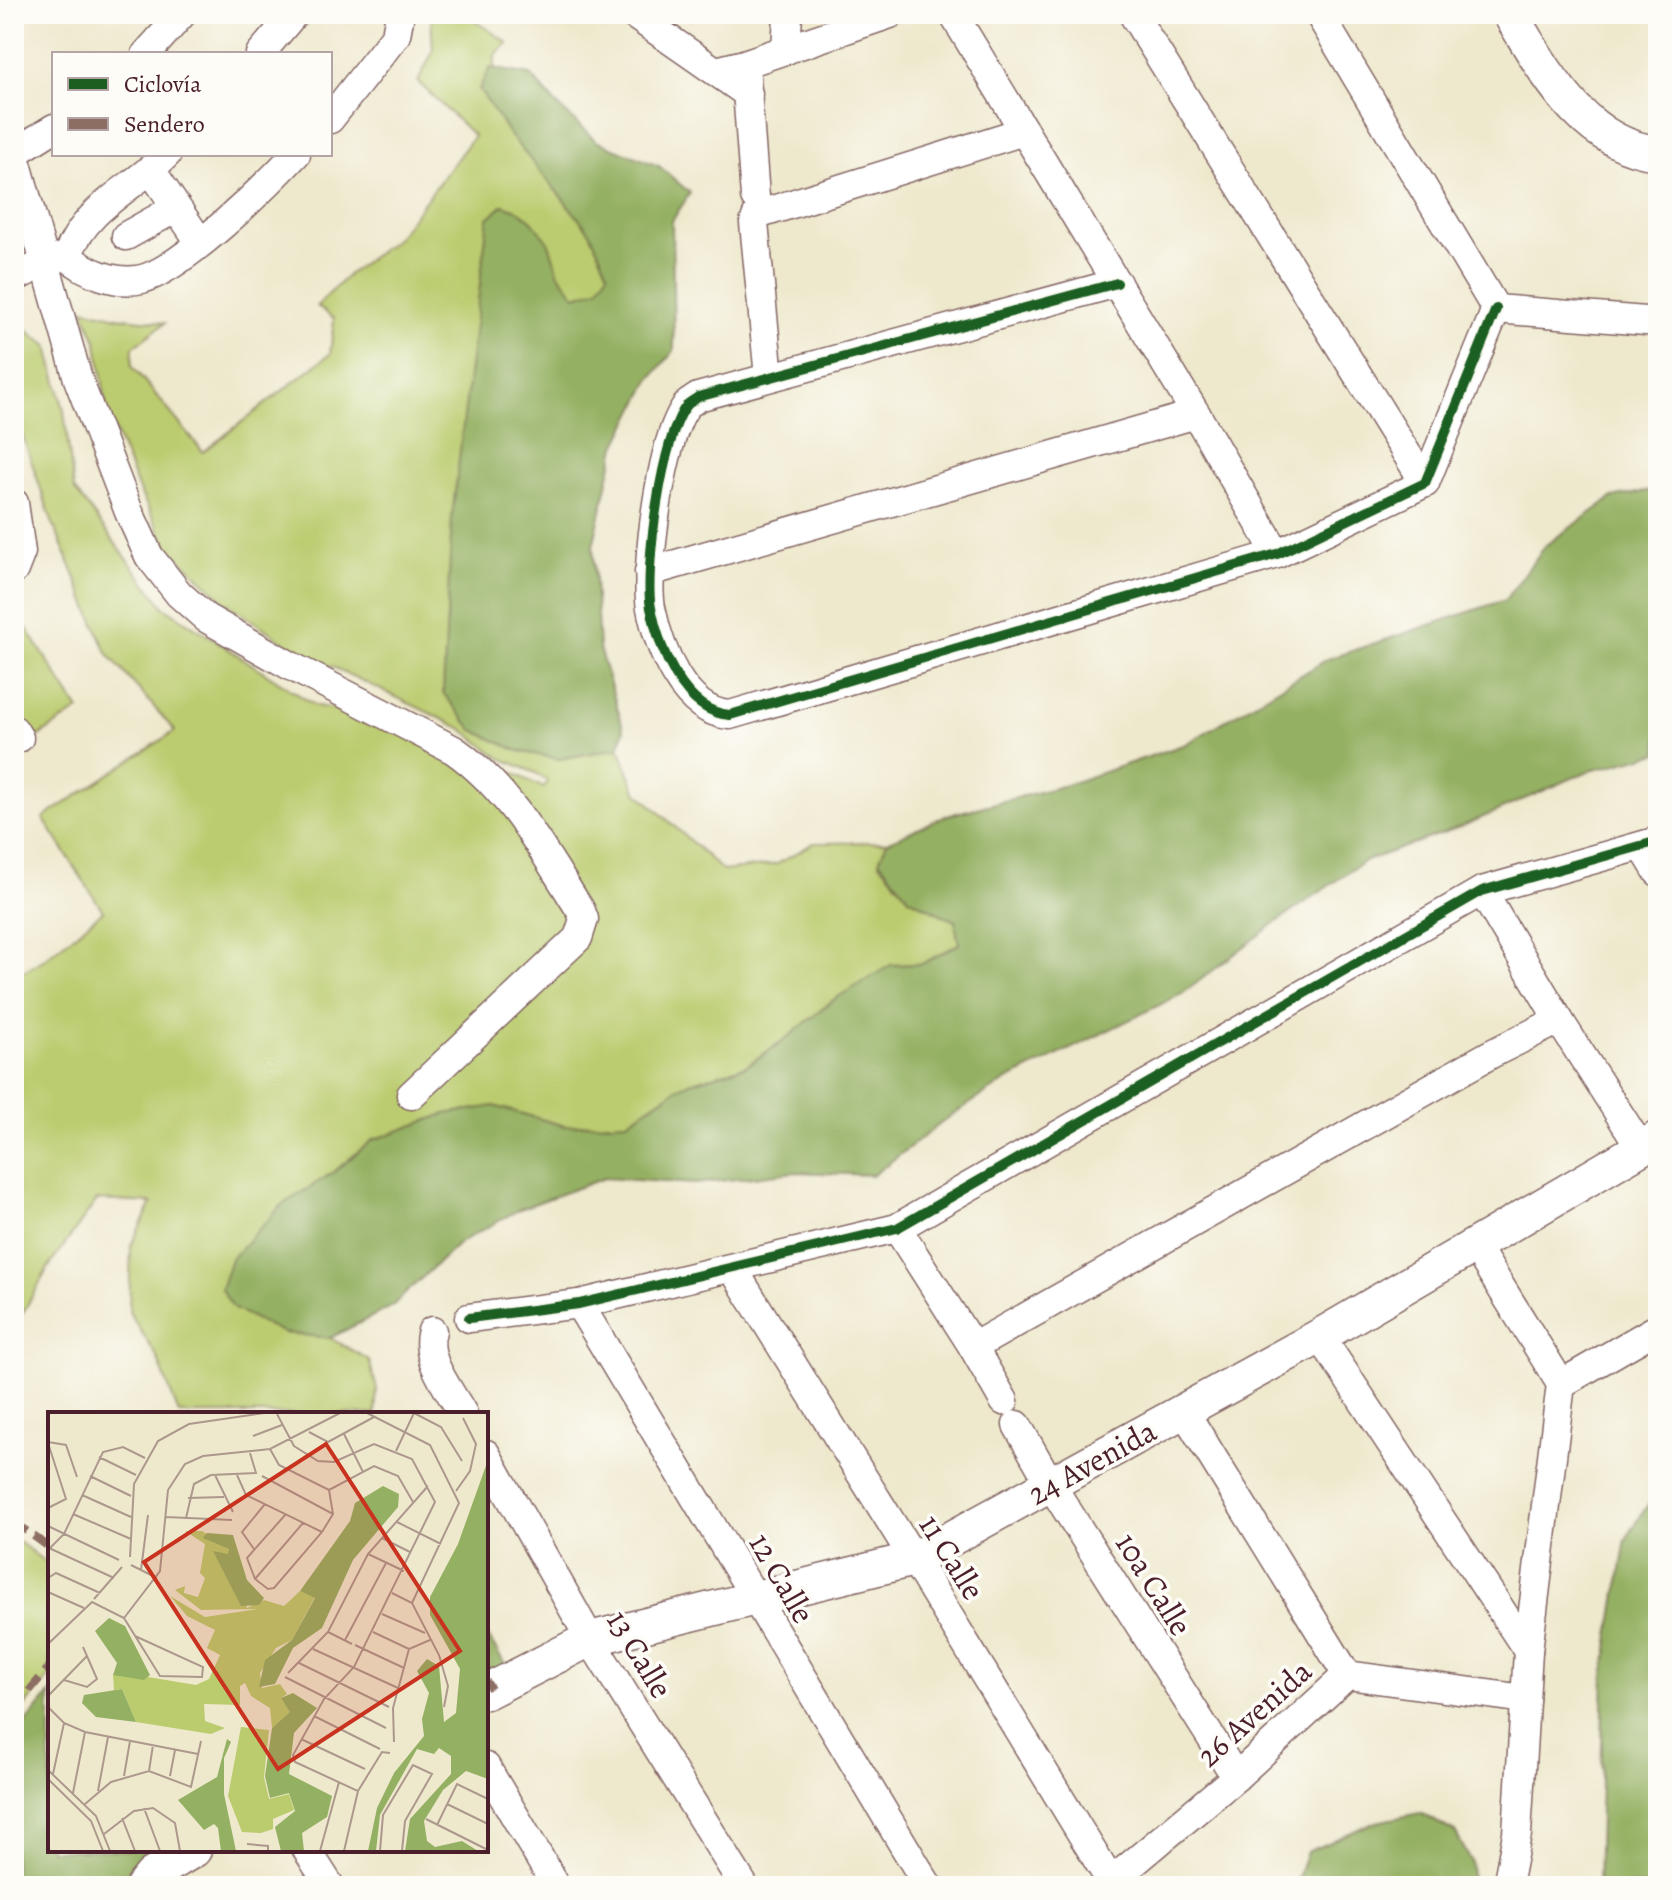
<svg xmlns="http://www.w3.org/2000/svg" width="1672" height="1900" font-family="Alegreya,serif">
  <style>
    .green { fill: #bbcc6f; stroke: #82764d; stroke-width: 2 }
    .forest { fill: #94b062; stroke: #6f6846; stroke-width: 2 }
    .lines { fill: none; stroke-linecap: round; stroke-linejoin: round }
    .minor-casing { stroke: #836563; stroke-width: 31 }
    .major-casing { stroke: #836563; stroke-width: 37 }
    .minor { stroke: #fff; stroke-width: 28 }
    .major { stroke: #fff; stroke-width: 34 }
    .quiet { stroke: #8d6e63; stroke-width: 8; stroke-dasharray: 16 8; stroke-linecap: butt }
    .cycleway-casing { stroke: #fdfcf7; stroke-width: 15 }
    .cycleway { stroke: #1b5e20; stroke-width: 10 }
    .labels { text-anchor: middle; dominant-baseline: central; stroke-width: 7; stroke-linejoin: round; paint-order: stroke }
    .street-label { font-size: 32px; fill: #4a1f2b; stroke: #fdfcf7 }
    .inset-road { fill: none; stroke: #ac988c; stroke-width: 2 }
    .view { fill: #c8321e; fill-opacity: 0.15; stroke: #c8321e; stroke-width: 4 }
    .inset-edge { fill: none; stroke: #4a1f2b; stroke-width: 4 }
  </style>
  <rect width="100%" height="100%" fill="#fdfcf7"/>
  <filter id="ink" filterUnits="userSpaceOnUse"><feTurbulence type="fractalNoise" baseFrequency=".0125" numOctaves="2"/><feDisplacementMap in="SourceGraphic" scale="16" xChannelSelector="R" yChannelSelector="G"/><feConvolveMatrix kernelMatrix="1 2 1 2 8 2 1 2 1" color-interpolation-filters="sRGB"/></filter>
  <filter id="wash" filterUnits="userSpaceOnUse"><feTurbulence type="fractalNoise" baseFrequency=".006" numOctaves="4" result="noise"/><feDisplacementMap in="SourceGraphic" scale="32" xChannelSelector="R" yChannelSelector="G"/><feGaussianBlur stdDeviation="1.8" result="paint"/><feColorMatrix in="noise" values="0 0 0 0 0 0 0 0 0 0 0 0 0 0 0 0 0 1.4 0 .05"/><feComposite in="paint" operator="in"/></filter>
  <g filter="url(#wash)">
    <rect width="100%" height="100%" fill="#eee8cc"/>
    <g class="green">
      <polygon points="431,14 465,14 508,43 495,55 495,79 619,272 559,759 619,748 636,791 723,871 777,864 814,843 887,842 879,862 909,898 955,921 959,944 922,964 891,965 746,1066 683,1085 627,1122 565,1126 494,1106 373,1140 335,1171 283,1333 330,1338 369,1360 377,1389 375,1414 179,1414 157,1357 129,1312 131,1245 152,1203 97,1200 48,1268 16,1325 14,1325 14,977 43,960 103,911 43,818 175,731 107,653 53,524 14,411 14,373 26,330 48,346 64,411 74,489 164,607 316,706 404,720 544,788 547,781 536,773 500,758 461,728 293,648 225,602 167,546 139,490 107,411 97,343 83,309 118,317 165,323 133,347 132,366 203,452 330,354 334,319 317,306 349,274 397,238 474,136 418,82 433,51"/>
      <polygon points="22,621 79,710 32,740 14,712 14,626"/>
      <polygon points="14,1538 50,1566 50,1676 14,1719"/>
    </g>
    <g class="forest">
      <polygon points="490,68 531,75 556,104 596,141 659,166 690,193 672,221 674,351 651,378 616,446 593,546 599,648 624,730 619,748 559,759 518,751 473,730 443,693 452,517 488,218 503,205 517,210 531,220 548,241 559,274 576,296 598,289 608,273 590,232 509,134 479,89"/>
      <polygon points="1658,489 1658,753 1586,772 1465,825 1363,862 1274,924 1182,994 1007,1080 952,1115 873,1175 794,1172 695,1184 604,1178 520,1209 459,1243 391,1307 330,1338 284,1333 234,1309 221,1289 231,1259 282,1205 335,1171 373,1140 445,1114 494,1106 565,1126 627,1122 683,1085 746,1066 782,1042 833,1000 891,965 922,964 959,944 955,921 909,898 879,861 887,842 945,816 1066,785 1186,744 1328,659 1505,600 1546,545 1612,498"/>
      <polygon points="1658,1489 1658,1886 1598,1886 1604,1673 1626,1539"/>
      <polygon points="486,1634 505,1664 486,1676"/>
      <polygon points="50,1694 50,1850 157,1850 128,1886 14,1886 14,1737"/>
      <polygon points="1420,1813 1455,1832 1471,1861 1472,1886 1295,1886 1307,1852 1372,1823"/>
    </g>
  </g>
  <g filter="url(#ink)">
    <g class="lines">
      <defs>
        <g id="minor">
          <polyline points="633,14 748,94"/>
          <polyline points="953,14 1196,414 1277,554"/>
          <polyline points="1133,14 1425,483"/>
          <polyline points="1319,14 1496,309"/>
          <polyline points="786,50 788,14"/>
          <polyline points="146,54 182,14"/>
          <polyline points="260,54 294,14"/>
          <polyline points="716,71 744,64 890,14"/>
          <polyline points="746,77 755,197"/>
          <polyline points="330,119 396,35 400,14"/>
          <path d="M 14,153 L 78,379 L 129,512 L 149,556 L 179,594 L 206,618 L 289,665 L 454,750 C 511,790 544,853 581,911 L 584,919 L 578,938 L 411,1095"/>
          <polyline points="14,153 54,128"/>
          <polyline points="151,170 200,242"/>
          <polyline points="126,236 176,208"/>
          <path d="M 67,256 C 85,272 116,285 142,279 C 182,269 266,186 296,154"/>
          <path d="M 67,256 C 88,204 131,191 167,154"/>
          <polyline points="14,278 46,262 62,257"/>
          <path d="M 1117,283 L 698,397 C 697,398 689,403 688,404 C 662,431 644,572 651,608 C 659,648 683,712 730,715 L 1277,554 L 1425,483 L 1496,309"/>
          <polyline points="1496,309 1658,322"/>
          <polyline points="769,377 754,223 757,215 1024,131"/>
          <polyline points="14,503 21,552 14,570"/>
          <polyline points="649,572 1196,414"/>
          <polyline points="14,730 19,738"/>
          <polyline points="1642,846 1658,872"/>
          <polyline points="1482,891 1559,1020 1641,1148"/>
          <polyline points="897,1228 973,1347 1004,1401"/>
          <polyline points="1474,1244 1561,1384 1528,1651 1517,1834 1507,1886"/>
          <polyline points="733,1269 914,1559 1111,1882"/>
          <polyline points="579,1304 928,1886"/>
          <polyline points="469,1318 579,1304 897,1228 1482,891 1658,841"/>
          <path d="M 432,1331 C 423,1359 450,1390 463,1414"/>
          <polyline points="1320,1336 1528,1651"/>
          <polyline points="973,1347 1491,1054 1559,1020"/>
          <polyline points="1561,1384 1658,1328"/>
          <polyline points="1184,1411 1347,1675"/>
          <polyline points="1017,1425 1051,1485 1236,1777"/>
          <polyline points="486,1454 590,1639 744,1886"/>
          <polyline points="486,1767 556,1886"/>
          <polyline points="307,1850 330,1886"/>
          <polyline points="1106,1886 1236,1777 1347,1675 1525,1699"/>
        </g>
        <g id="major">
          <path d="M 1510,14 C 1545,71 1583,145 1658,153"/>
          <polyline points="486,1692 590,1639 914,1559 1320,1336 1658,1138"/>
          <polyline points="143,1886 152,1875 194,1850"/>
        </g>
      </defs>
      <use href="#minor" class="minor-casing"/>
      <use href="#major" class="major-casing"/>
      <use href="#minor" class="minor"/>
      <use href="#major" class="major"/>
      <g class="quiet">
        <polyline points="14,1522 50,1548"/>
        <polyline points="486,1681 491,1689"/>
        <polyline points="14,1709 50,1666"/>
      </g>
      <defs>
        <g id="cycleway">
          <path d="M 1117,283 L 698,397 C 697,398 689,403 688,404 C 662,431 644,572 651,608 C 659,648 683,712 730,715 L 1277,554 L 1425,483 L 1496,309"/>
          <polyline points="469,1318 579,1304 897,1228 1482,891 1658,841"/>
        </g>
      </defs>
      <use href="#cycleway" class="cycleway-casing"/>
      <use href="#cycleway" class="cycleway"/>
    </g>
  </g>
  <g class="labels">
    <g class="street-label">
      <text transform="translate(1092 1462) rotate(-29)">24 Avenida</text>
      <text transform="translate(952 1557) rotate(58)">11 Calle</text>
      <text transform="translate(782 1578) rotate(60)">12 Calle</text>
      <text transform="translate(1154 1584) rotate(58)">10a Calle</text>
      <text transform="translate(640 1654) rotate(59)">13 Calle</text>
      <text transform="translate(1254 1713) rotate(-42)">26 Avenida</text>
    </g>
  </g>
  <g transform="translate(48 1412)">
    <rect width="440" height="440" fill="#eee8cc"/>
    <path d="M 137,119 L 154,119 L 183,136 L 199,196 L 216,188 L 236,194 L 252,179 L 267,185 L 244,228 L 228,236 L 212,261 L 214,276 L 232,272 L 239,282 L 233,286 L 243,300 L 224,316 L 222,296 L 203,284 L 197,271 L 192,274 L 192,293 L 156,292 L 157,309 L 177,316 L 163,322 L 88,310 L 74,277 L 66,278 L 65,263 L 76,261 L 148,273 L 161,267 L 172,243 L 159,236 L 167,218 L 139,204 L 122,184 L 157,205 L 210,197 L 153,198 L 127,178 L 137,174 L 136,181 L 150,185 L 157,166 L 152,161 L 157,132 ZM 193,315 L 221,318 L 216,365 L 221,387 L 241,382 L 246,398 L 225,407 L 225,417 L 213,421 L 194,420 L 180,384 Z" fill="#bbcc6f"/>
    <path d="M 440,48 L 440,367 L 418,359 L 395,378 L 376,409 L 379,429 L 387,435 L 414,429 L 430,439 L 357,439 L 362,407 L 403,362 L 403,344 L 391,336 L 386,342 L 369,337 L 332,403 L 328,439 L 320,439 L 329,396 L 346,361 L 376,324 L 374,307 L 381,281 L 369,259 L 379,247 L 391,254 L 396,310 L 408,301 L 412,257 L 382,203 L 382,185 L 410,132 ZM 335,74 L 351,82 L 350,95 L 305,148 L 274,216 L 245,236 L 227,272 L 211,275 L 217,248 L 244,228 L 267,186 L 252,179 L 302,109 L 307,91 ZM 159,121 L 185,123 L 199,168 L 216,186 L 211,193 L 193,194 L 165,139 L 180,142 L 181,137 L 155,126 ZM 61,206 L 77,214 L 102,263 L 96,268 L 65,263 L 69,251 L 47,219 ZM 74,277 L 88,310 L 48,305 L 34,291 L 36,283 ZM 245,281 L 269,296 L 246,321 L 241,362 L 284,384 L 279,405 L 254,421 L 256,439 L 233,439 L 227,415 L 247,399 L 241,381 L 222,386 L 217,364 L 224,316 L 242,300 L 233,286 ZM 179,327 L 183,330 L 176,346 L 176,382 L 188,439 L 173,439 L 170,416 L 166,412 L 156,418 L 130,388 L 169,365 Z" fill="#94b062"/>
    <path class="inset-road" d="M 319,1 L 382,33 L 411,91 L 364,191M 366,1 L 393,15 L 414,49M 229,2 L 246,34 L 270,49 L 286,50 L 326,32 L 364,47 L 387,90 L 306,255 L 276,287 L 245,343 L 247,350 L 310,379 L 296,439M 261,20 L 280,30 L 326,5M 296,22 L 315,60M 205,24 L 234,13M 0,30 L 18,33 L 29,65M 0,31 L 18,87 L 0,96M 222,37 L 231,53 L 281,78M 348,39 L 366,1M 51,45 L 88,63M 167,63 L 185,100M 189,63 L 198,83 L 274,120M 42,64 L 83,84M 214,64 L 285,102M 281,78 L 326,54 L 350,64 L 365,90M 408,79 L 422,59 L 428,32 L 415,6M 34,83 L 83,105M 140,86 L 176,85M 25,102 L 83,127M 238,102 L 199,146 L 207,167 L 220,177 L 226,176 L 274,120 L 285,102 L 281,78M 118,105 L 184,108M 138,106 L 146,72 L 163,63 L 208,61 L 202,41M 349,110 L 393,132M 0,114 L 71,148M 334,126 L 362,140M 1,136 L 66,166M 206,137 L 194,120 L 217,92M 0,138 L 16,122 L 55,40 L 75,35 L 97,46M 320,142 L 356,159M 82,145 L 86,72 L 110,29 L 141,12 L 216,1M 83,153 L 109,166M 93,158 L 100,103M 0,166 L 8,161 L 52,181M 207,167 L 255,111M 0,180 L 36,196M 344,181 L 364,191 L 391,243 L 400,274 L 396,295M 46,187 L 74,155M 334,202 L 377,221M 76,206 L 112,159 L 120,78 L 137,52 L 155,44 L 222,37 L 292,1M 280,220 L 304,232M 325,220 L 361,237M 297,228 L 338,151M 0,232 L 44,190 L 76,206 L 112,264 L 154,265 L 155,255 L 87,224M 307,233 L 356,256M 265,237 L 350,276M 251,251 L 341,295M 240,261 L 280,220 L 320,142 L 380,74M 237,265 L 338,316M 16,268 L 39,275 L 49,267 L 35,235M 0,284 L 39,244M 0,295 L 16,311 L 37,320 L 150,342M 266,304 L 332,337M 253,327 L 317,357M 346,330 L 345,296 L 361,237 L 382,228M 0,358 L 48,404 L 62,439M 101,359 L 105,333M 5,362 L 16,311M 76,364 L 82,329M 122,364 L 127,338M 0,367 L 43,409 L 55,439M 50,379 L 60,325M 310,379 L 334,340 L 342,341M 25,381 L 37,320M 37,392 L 63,370 L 101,359 L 143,375 L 153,329M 399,392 L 440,412M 96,396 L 112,439M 74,406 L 87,439M 378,407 L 440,438M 389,413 L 409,372 L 440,387M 56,422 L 86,399 L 105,396 L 127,411 L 132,439M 199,432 L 220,434 L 220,439M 272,439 L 291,370M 332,439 L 335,403 L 365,353 L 384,362 L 357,409 L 354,439"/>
    <path class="view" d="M 278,32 L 412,239 L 230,357 L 96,150 Z"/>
    <rect width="440" height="440" class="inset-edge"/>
  </g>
  <rect width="1672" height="1900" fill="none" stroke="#fdfcf7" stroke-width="48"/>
  <rect x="52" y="52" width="280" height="104" fill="#fdfcf7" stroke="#b5a4a5" stroke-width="2"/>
  <rect x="68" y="78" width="40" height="12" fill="#1b5e20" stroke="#b5a4a5" stroke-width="2"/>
  <text x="124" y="92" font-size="24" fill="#4a1f2b">Ciclovía</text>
  <rect x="68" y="118" width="40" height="12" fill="#8d6e63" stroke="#b5a4a5" stroke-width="2"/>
  <text x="124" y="132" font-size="24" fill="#4a1f2b">Sendero</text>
</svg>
